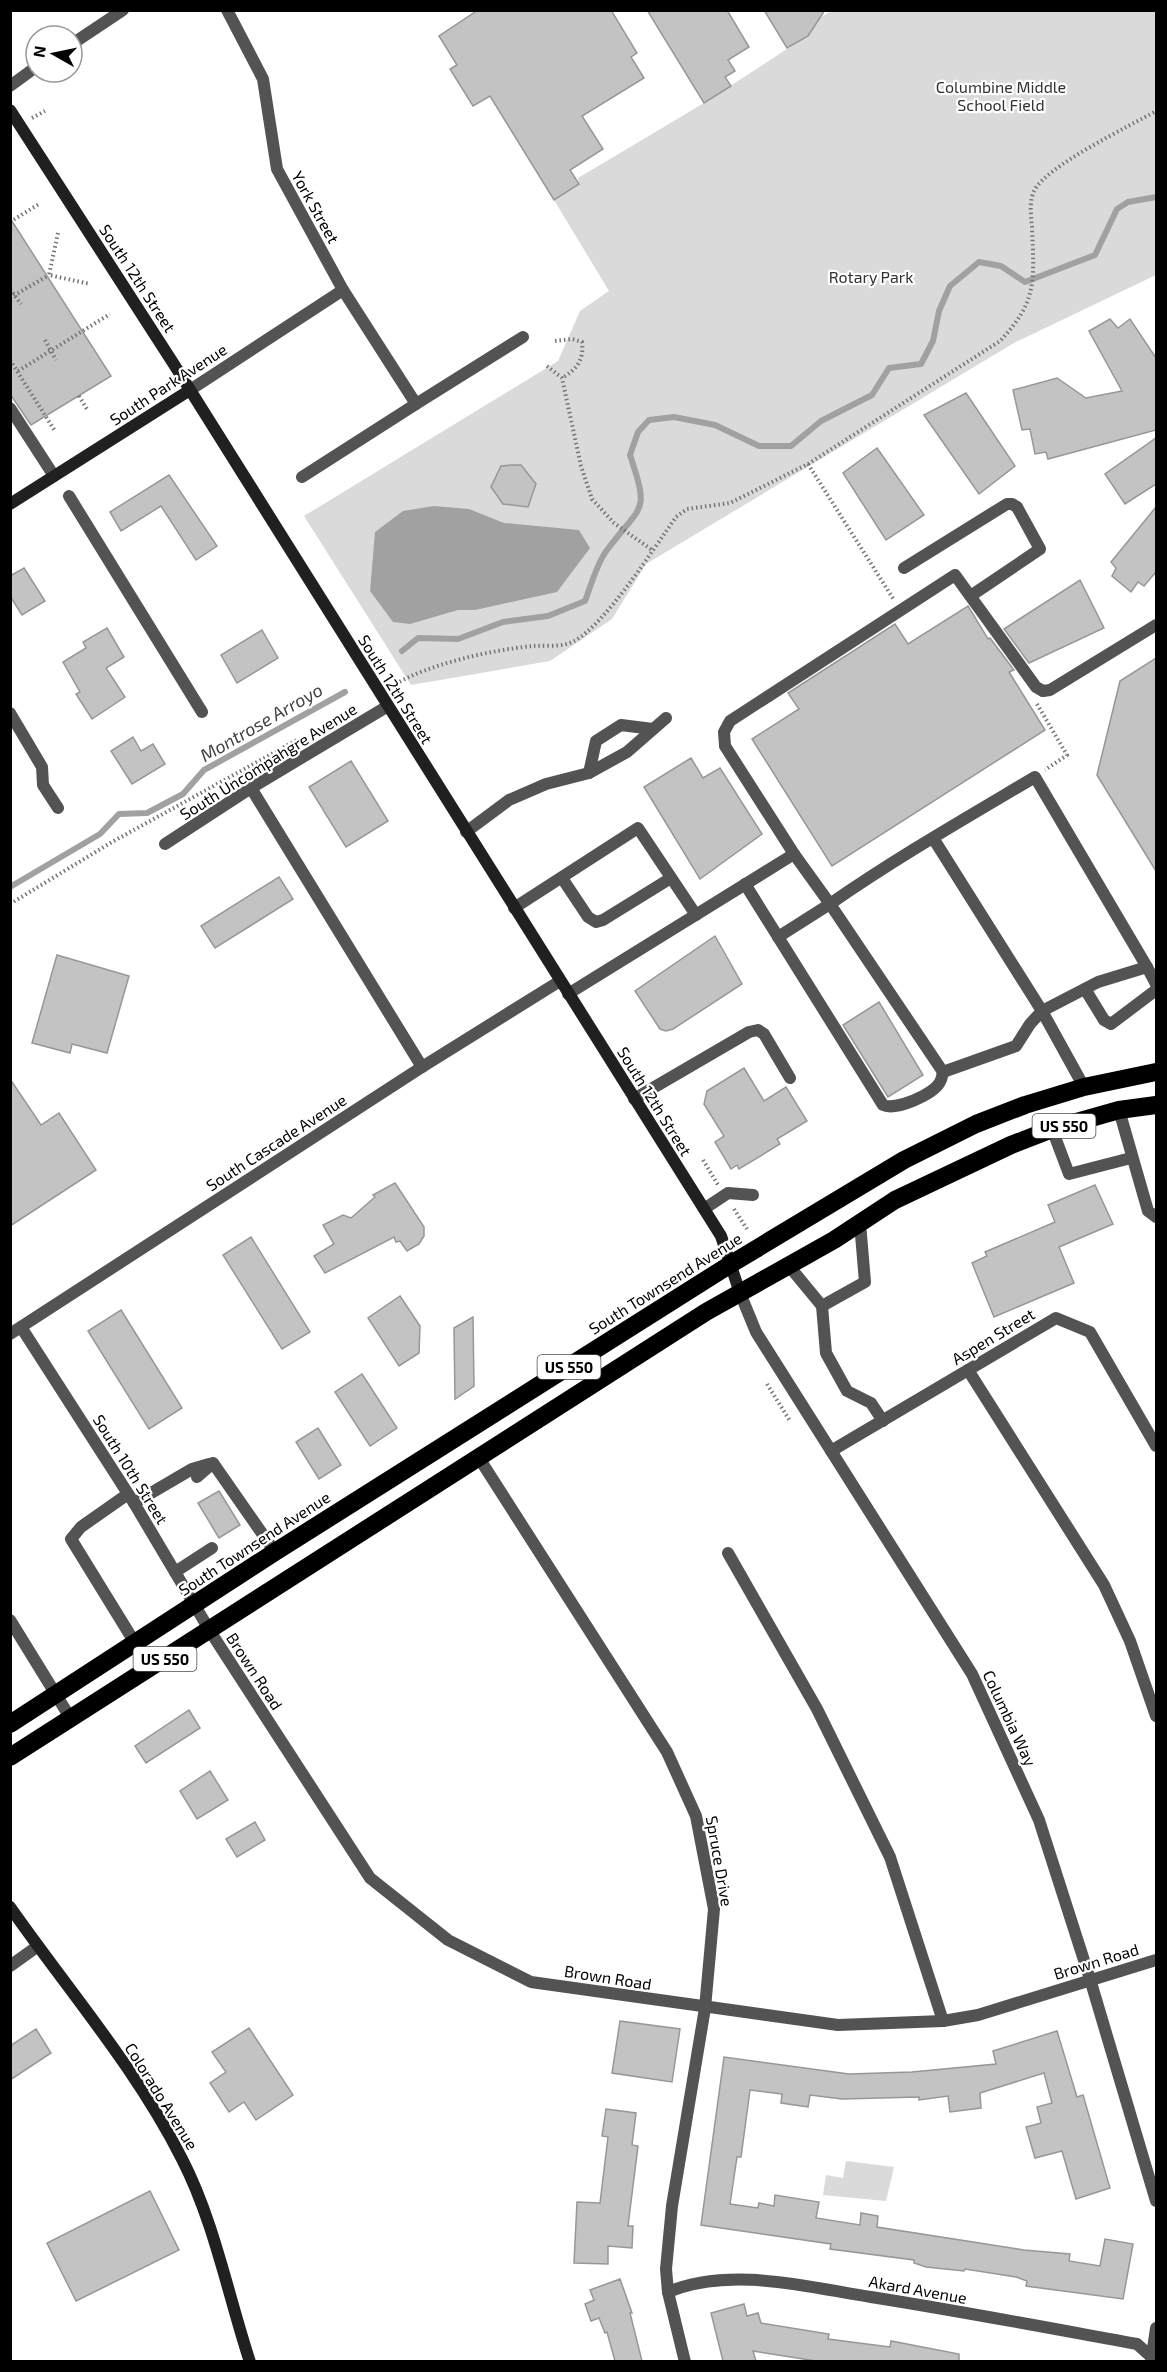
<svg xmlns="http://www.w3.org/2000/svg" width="1167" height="2372" font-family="'Exo 2',sans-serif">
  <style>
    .green { fill: #dadada }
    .water { fill: #a1a1a1 }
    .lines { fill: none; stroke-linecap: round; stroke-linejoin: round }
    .stream { stroke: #a1a1a1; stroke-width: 6 }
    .building { fill: #c3c3c3; stroke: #979797; stroke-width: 1.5 }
    .path { stroke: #757575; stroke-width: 4; stroke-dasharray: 1.5 3; stroke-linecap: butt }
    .lane { stroke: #535353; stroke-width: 12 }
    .street { stroke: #535353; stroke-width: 12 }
    .secondary { stroke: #202020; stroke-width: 12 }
    .highway { stroke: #000; stroke-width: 18 }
    .labels { text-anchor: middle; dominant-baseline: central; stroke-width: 4.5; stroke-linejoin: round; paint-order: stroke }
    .shield { fill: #fff; stroke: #4c4c4c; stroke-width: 1.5 }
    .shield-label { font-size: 15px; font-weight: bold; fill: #000 }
    .park-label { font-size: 16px; fill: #313131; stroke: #fff }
    .street-label { font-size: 16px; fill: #000; stroke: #fff }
    .water-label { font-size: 18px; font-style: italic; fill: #424242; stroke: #fff }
  </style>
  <rect width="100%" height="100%" fill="#fff"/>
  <g class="green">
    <polygon points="831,11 1156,11 1156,275 1014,343 646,564 612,619 550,661 411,685 304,516 558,361 580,311 609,291 554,200 579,184 578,178 704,103 807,36 820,18"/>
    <polygon points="846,2161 894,2167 886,2201 823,2195 826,2175 843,2178"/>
  </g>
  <polygon class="water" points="434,506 469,509 504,523 579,530 590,548 557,592 475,610 458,610 410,624 393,622 370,591 375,532 403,511"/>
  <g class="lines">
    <g class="stream">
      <path d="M 402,651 L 418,638 L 458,639 L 503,622 L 548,616 L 585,601 C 591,585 597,563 607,550 C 642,503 650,515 630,455 L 638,432 L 649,420 L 674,417 L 715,425 L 759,446 L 791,446 L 821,421 L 872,395 L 889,368 L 921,364 L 933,341 L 939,311 L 950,286 L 979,262 L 1001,266 L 1025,282 L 1095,255 L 1117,209 L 1128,202 L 1156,197"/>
      <polyline points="10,887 100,834 119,814 147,813 183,794 204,770 345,692"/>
    </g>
  </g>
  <g class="building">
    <polygon points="478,10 611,10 637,53 631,57 644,78 582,116 603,149 570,170 579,184 554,200 490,96 473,106 450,69 457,65 439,36"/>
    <polygon points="647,10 727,10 749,47 728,60 735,71 725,77 731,86 704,103"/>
    <polygon points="764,10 825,10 808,36 787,48"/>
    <polygon points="10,218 111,376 31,425 10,394"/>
    <polygon points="1110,319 1118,328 1130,319 1156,358 1156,430 1048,459 1046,452 1035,454 1030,429 1022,430 1013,390 1057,378 1086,398 1122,391 1089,331"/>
    <polygon points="966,393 1015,466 979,494 924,415"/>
    <polygon points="1156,438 1156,484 1125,504 1105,474"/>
    <polygon points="877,448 924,515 886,540 843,473"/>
    <polygon points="512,465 521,465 536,484 528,507 503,504 491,487 501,466"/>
    <polygon points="169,475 217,546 196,560 161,506 121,531 110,512"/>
    <polygon points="1156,507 1156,572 1144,586 1138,582 1131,592 1112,576 1116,568 1111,562"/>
    <polygon points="24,568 45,601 22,615 10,596 10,576"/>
    <polygon points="1080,580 1104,628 1029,663 1004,629"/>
    <polygon points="968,606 988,639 990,638 1014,670 1009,672 1045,730 832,866 752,739 799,709 788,693 895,624 908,644"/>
    <polygon points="107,628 124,657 106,668 125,697 92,719 76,694 80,692 63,662 86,648 83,642"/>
    <polygon points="262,630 278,658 237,683 221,655"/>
    <polygon points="1156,658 1156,871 1097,775 1120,681"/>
    <polygon points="133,737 141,751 153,744 165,764 132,784 111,751"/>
    <polygon points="691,758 703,778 720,768 762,834 700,879 644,787"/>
    <polygon points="351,761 388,821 346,847 309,787"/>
    <polygon points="279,877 293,899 215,948 201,926"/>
    <polygon points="715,936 742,984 673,1029 666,1031 660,1029 635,991"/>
    <polygon points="57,955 129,976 107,1053 72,1044 70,1053 32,1043"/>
    <polygon points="879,1002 923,1075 888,1097 843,1025"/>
    <polygon points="744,1068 764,1101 786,1087 807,1121 777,1139 780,1144 739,1169 737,1165 731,1169 715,1142 724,1136 704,1104 707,1091"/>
    <polygon points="10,1079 41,1125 59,1113 96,1170 10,1226"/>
    <polygon points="395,1183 424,1227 424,1236 419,1244 407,1251 400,1241 396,1242 394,1237 325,1273 314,1256 334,1244 323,1225 343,1215 351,1218 375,1197 373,1195"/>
    <polygon points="1095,1185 1113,1224 1059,1247 1074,1283 994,1317 972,1263 987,1256 985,1252 1055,1222 1048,1205"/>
    <polygon points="251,1237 310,1332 282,1349 223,1255"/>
    <polygon points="400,1296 420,1326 419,1353 399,1366 368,1318"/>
    <polygon points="121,1310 182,1408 149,1429 88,1331"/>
    <polygon points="473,1317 474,1386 455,1399 454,1328"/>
    <polygon points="362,1374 397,1428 370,1446 335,1392"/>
    <polygon points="318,1428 341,1465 319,1479 296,1442"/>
    <polygon points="219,1491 240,1525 219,1538 198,1503"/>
    <polygon points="189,1710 200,1728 146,1763 135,1746"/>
    <polygon points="210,1771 228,1800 197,1819 180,1791"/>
    <polygon points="255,1822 265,1840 237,1857 226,1839"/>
    <polygon points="620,2021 680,2029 672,2082 612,2073"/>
    <polygon points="249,2028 293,2095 256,2120 244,2102 229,2112 210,2083 226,2072 212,2052"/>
    <polygon points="36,2029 51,2053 10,2080 10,2046"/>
    <polygon points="1057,2031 1077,2097 1083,2095 1110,2188 1076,2199 1062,2151 1035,2158 1026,2127 1041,2123 1037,2107 1052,2103 1044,2073 980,2093 981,2108 950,2112 948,2096 919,2100 919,2097 842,2099 810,2095 808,2107 781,2103 782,2094 750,2090 741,2157 737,2157 730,2204 758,2208 759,2203 774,2206 775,2195 819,2202 816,2218 860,2225 861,2213 878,2216 877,2227 1024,2250 1070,2254 1069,2261 1100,2266 1105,2239 1133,2244 1123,2299 1026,2286 1027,2281 1016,2277 965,2269 964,2271 926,2267 914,2263 914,2260 830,2249 831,2244 701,2225 724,2057 849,2074 912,2072 996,2064 993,2051"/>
    <polygon points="606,2109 636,2113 632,2145 638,2146 628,2226 633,2226 632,2248 608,2246 608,2264 574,2263 577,2202 600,2203 608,2137 602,2136"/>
    <polygon points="150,2191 179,2250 76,2301 47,2243"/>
    <polygon points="620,2279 632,2313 630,2313 642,2361 615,2361 607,2332 605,2333 599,2318 591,2321 585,2304 594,2300 590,2290"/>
    <polygon points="744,2304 747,2316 758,2313 761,2323 829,2334 828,2339 890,2347 891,2341 959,2354 959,2361 816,2361 753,2351 756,2361 723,2361 711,2313"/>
  </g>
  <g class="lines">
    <g class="path">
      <polyline points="32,118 45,111"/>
      <polyline points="10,222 39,204"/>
      <polyline points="58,233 49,275 90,284"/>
      <polyline points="10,289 21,304"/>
      <polyline points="10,298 49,275"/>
      <polyline points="45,340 56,360"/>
      <path d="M 555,341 L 572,339 L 582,342 C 584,360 577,369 562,378"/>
      <polyline points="10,360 55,431"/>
      <polyline points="547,366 562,378 581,466 592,499 614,523 652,550"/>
      <polyline points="18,371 110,314"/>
      <polyline points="79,396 88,411"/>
      <polyline points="808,464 894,600"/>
      <path d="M 392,686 C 428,664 491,650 533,646 C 546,645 561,648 574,641 C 605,625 654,548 676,517 L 687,509 L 730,503 L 808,464 L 1000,341 C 1038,301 1034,280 1032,227 C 1031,215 1029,202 1034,191 C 1046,166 1130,126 1156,111"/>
      <polyline points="1037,704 1067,755 1045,770"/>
      <polyline points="10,904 112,842 297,740"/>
      <polyline points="703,1160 718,1185"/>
      <polyline points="734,1209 747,1229"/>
      <polyline points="767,1384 790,1421"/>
    </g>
    <g class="lane">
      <polyline points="10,408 54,476"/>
      <polyline points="69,496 202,712"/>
      <polyline points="904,568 1007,504 1012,504 1017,507 1040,549 972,595"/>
      <polyline points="589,773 596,741 621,725 653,729"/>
      <polyline points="251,788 422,1067"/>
      <polyline points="466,832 509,800 546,784 589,773 627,752 666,718"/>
      <path d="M 933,838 L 1042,1011 L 1030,1024 L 1016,1046 L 943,1072 L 830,904 C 896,858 966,818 1035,777 L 1147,967 L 1098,982 L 1042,1011 L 1084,1087"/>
      <polyline points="165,844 251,788 388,706"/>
      <polyline points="562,878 588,917 596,922 603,920 671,878"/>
      <path d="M 745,884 L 883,1105 C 895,1111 933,1095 940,1082 C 942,1079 942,1076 943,1072"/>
      <polyline points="514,908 638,828 696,915"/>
      <polyline points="778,937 830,904 794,854 725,746 724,732 730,721 955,575 1036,687 1043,691"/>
      <polyline points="1147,967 1156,984"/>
      <polyline points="1085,989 1104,1020 1111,1024 1156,990"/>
      <polyline points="568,994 794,854"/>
      <polyline points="634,1099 749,1032 758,1030 764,1034 790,1078"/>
      <polyline points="1119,1110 1148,1211 1156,1217"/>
      <polyline points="1052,1129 1069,1174 1131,1158"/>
      <polyline points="704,1209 728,1193 753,1195"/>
      <polyline points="789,1266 822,1306 865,1282 860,1223"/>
      <polyline points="822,1306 826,1353 847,1391 871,1403 883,1421"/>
      <polyline points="968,1370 1104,1585 1130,1641 1156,1716"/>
      <polyline points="197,1477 213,1463 275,1552"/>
      <polyline points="128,1494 81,1527 71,1539 135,1643"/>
      <polyline points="134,1503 192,1469 209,1464"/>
      <polyline points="728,1553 817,1709 890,1857 943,2021"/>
      <polyline points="175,1572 212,1548"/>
      <polyline points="10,1620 71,1719"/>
      <polyline points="10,1966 38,1946"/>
    </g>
    <g class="street">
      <polyline points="227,10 263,79 277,169 343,290 416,404 302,477"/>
      <polyline points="72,44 123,10"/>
      <polyline points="10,86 36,67"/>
      <polyline points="190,390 343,290"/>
      <polyline points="416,404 523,337"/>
      <polyline points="1043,691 1050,690 1156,625"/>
      <polyline points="10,713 42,767 43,785 58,808"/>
      <polyline points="740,1293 756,1332 972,1674 1039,1820 1090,1979 1156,2201"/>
      <polyline points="21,1327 134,1503 210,1631 370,1878 448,1940 531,1982 838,2025 943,2021 978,2015 1156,1960"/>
      <polyline points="10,1334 422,1067 560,981"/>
      <polyline points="831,1451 1056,1318 1090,1332 1156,1446"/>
      <polyline points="479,1458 667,1752 696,1816 714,1909 705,2008 672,2206 666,2269 668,2292 685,2362"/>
      <path d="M 668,2292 C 731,2266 806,2287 871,2297 C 960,2311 1049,2328 1137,2344 L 1156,2361"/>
      <polyline points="1151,2362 1156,2328"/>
    </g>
    <g class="secondary">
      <polyline points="10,110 175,366 721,1236 740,1293"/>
      <polyline points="10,504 190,390"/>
      <path d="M 10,1907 C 68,1990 136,2068 182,2159 C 214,2221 228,2295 250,2362"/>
    </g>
    <g class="highway">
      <polyline points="10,1724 275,1552 731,1264 904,1160 976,1124 1025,1105 1084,1087 1156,1072"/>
      <polyline points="10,1757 706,1312 834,1240 895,1200 1011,1145 1052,1129 1119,1110 1156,1105"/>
    </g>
  </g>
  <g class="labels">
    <g class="shield">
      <rect x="1032.5" y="1114" width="63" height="24" rx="4.5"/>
      <rect x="537.5" y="1355" width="63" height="24" rx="4.5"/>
      <rect x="133.5" y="1647" width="63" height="24" rx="4.5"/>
    </g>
    <g class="shield-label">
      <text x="1064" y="1126">US 550</text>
      <text x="569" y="1367">US 550</text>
      <text x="165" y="1659">US 550</text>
    </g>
    <g class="park-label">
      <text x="1001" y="86">Columbine Middle<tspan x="1001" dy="18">School Field</tspan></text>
      <text x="871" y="276">Rotary Park</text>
    </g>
    <g class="street-label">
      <text transform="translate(316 207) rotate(61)">York Street</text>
      <text transform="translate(138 278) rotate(57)">South 12th Street</text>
      <text transform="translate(168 384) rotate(-33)">South Park Avenue</text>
      <text transform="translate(396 689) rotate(58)">South 12th Street</text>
      <text transform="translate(268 761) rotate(-32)">South Uncompahgre Avenue</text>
      <text transform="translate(655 1101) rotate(58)">South 12th Street</text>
      <text transform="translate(276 1142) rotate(-33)">South Cascade Avenue</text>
      <text transform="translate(665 1283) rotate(-32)">South Townsend Avenue</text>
      <text transform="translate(993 1336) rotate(-31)">Aspen Street</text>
      <text transform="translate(131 1469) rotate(58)">South 10th Street</text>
      <text transform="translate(254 1543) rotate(-33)">South Townsend Avenue</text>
      <text transform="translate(255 1671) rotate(57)">Brown Road</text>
      <text transform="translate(1010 1718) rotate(65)">Columbia Way</text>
      <text transform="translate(720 1861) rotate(80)">Spruce Drive</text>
      <text transform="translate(1096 1961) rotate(-17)">Brown Road</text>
      <text transform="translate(608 1977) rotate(9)">Brown Road</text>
      <text transform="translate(162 2096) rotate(58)">Colorado Avenue</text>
      <text transform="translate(918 2289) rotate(10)">Akard Avenue</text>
    </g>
    <g class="water-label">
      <text transform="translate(261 722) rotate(-30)">Montrose Arroyo</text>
    </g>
  </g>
  <rect width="1167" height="2372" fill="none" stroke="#000000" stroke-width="24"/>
  <g transform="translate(54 54) rotate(279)"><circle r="28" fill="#ffffff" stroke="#999999" stroke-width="1.5"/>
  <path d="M0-4.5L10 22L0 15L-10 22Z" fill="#000000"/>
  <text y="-9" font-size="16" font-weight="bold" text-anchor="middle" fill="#000000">N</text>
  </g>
</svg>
